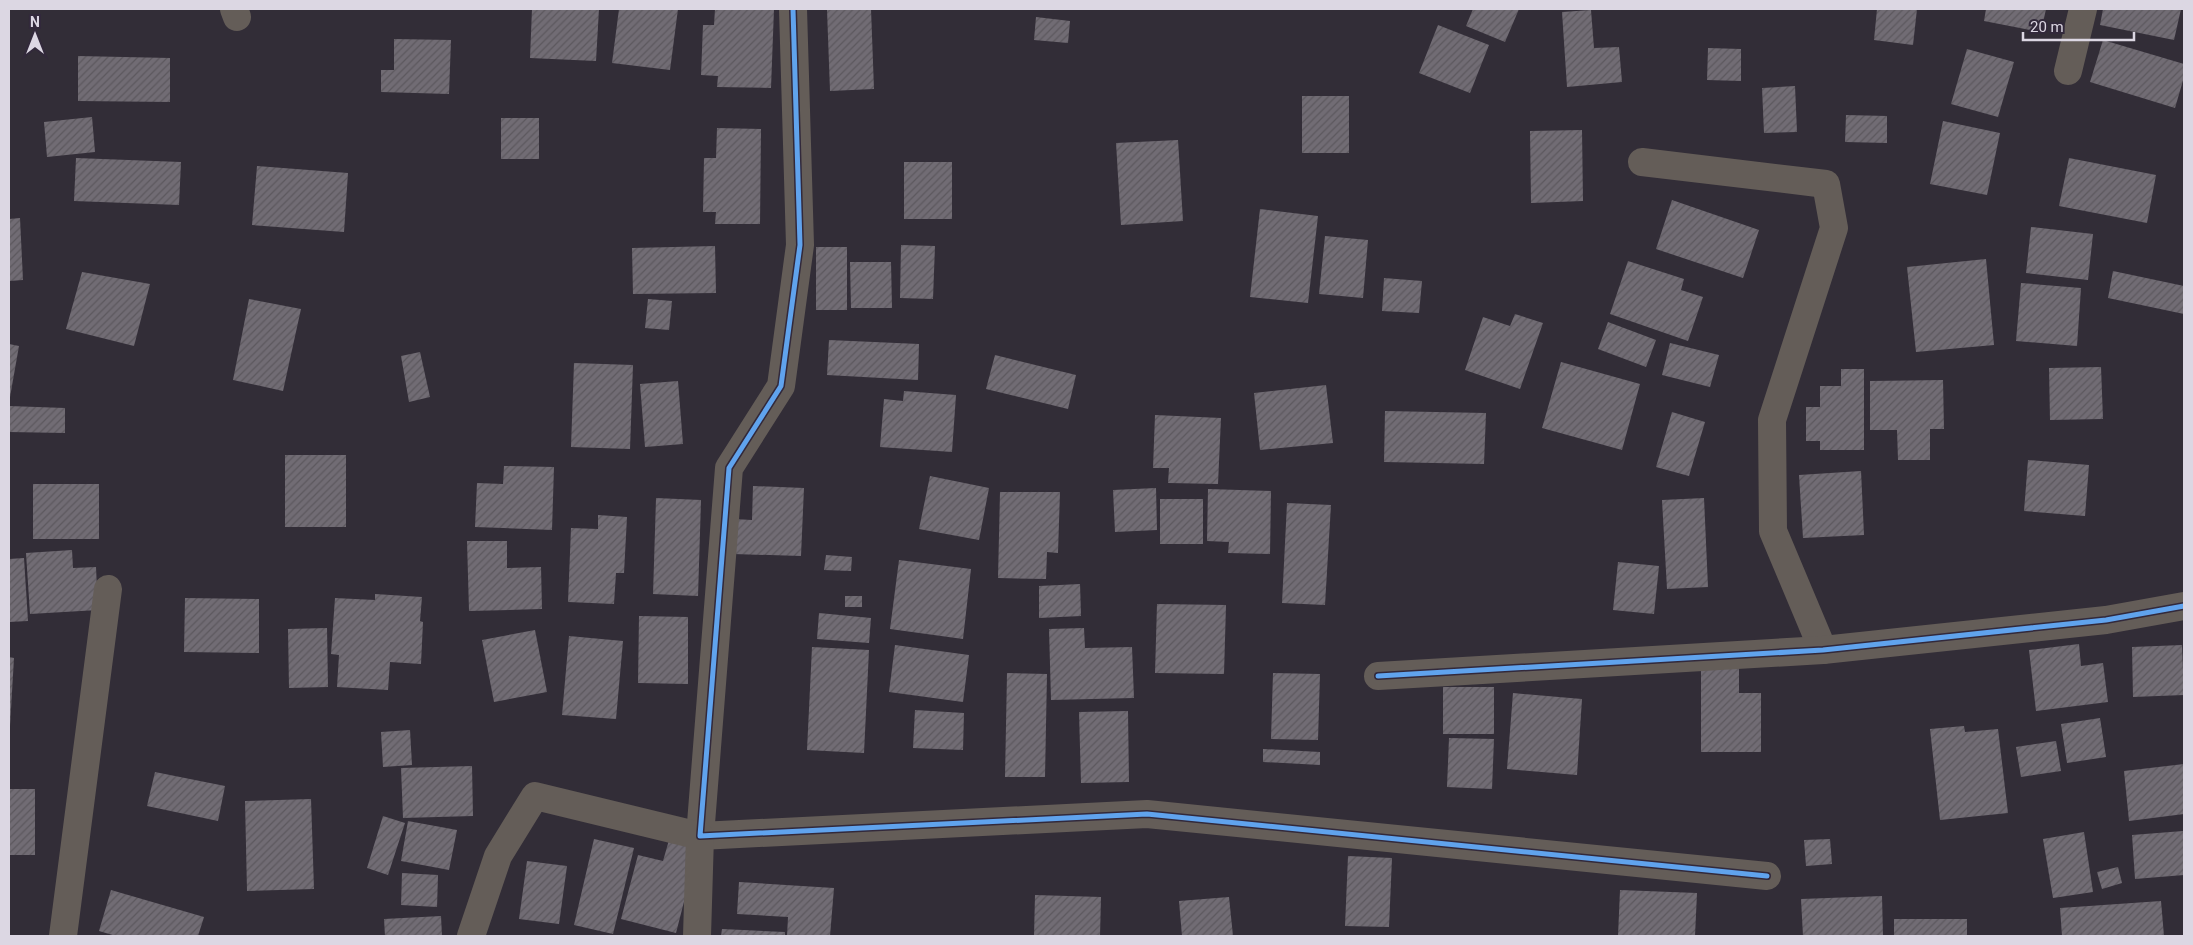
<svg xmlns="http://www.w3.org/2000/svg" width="2193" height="945" font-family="Roboto,sans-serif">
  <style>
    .building { fill: url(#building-hatch) }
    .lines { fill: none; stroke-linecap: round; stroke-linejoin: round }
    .minor { stroke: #645d58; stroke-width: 28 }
    .cycleway-casing { stroke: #32293b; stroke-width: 8 }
    .cycleway { stroke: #60a3ed; stroke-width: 5 }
  </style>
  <defs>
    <pattern id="building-hatch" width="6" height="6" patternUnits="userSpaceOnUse" patternTransform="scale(1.25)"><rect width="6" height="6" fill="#716c74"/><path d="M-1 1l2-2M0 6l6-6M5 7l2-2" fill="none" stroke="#5c585e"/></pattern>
  </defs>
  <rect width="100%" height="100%" fill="#322d37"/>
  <g class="building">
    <polygon points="532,9 599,9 596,61 530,58"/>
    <polygon points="619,9 678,9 670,70 612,63"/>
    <polygon points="715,9 774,9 771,88 717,87 718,76 701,75 703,25 714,25"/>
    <polygon points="871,9 874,89 830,91 827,10"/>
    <polygon points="1473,9 1519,9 1505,42 1466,26"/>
    <polygon points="1877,9 1917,9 1913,45 1874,40"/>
    <polygon points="1986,9 2046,9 2041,32 1984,21"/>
    <polygon points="2103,9 2181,9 2174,40 2100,25"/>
    <polygon points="1591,10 1594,48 1619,47 1622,82 1567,87 1562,12"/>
    <polygon points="1036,17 1070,21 1068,43 1034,40"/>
    <polygon points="1438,25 1489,45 1470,93 1419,73"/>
    <polygon points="394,39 451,40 449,94 381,92 381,70 394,70"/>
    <polygon points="2103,40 2184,64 2184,77 2175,108 2090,82"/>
    <polygon points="1708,48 1741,49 1741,81 1707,80"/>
    <polygon points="1967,49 2014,62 1998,117 1951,104"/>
    <polygon points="78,56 170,58 170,102 78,101"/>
    <polygon points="1795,86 1797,132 1764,133 1762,88"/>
    <rect x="1302" y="96" width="47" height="57"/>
    <polygon points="1846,115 1887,116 1887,143 1845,142"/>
    <polygon points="92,117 95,152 47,157 44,122"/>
    <rect x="501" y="118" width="38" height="41"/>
    <polygon points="1943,121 2000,133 1987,195 1930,184"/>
    <polygon points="717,128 761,129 760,224 715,224 716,212 703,212 704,158 716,158"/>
    <polygon points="1582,130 1583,201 1531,203 1530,131"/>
    <polygon points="1178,140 1183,221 1121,225 1116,143"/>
    <polygon points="76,158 181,162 179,205 74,201"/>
    <polygon points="2069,158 2156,175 2147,223 2059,206"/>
    <rect x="904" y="162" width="48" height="57"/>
    <polygon points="257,166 348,173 344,232 252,225"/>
    <polygon points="1672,200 1759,230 1743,278 1656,249"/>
    <polygon points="1260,209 1318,216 1308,303 1250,297"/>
    <polygon points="20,218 23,280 9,281 9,219"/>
    <polygon points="2031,227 2093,234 2088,280 2026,273"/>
    <polygon points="1325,236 1368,240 1363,298 1319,294"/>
    <polygon points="901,245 935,246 933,299 900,298"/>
    <polygon points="715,246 716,293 633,294 632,248"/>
    <rect x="816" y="247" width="31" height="63"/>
    <polygon points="1986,259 1994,345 1916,352 1907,267"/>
    <polygon points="1628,261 1684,279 1681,290 1703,297 1688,341 1610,314"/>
    <polygon points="850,262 891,262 892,308 851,308"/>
    <polygon points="2113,271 2184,286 2184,314 2108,298"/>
    <polygon points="82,272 150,284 134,346 66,329"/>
    <polygon points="1384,278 1422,281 1419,313 1382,311"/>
    <polygon points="2021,283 2081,288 2077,346 2016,341"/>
    <polygon points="249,299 301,309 283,391 233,380"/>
    <polygon points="648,299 672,301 669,330 645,328"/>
    <polygon points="1515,314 1543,323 1520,389 1465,370 1483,317 1510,326"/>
    <polygon points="1608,322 1656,340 1646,367 1598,349"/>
    <polygon points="829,340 919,344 918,380 827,375"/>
    <polygon points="1670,343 1719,355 1710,387 1662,375"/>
    <polygon points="9,344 19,346 10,397 9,397"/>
    <polygon points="420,352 430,397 409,402 401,356"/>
    <polygon points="995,355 1076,375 1068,409 986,389"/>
    <polygon points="1561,362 1640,384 1622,450 1542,428"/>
    <polygon points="574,363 633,365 630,449 571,447"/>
    <polygon points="2101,367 2103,419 2050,420 2049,368"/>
    <polygon points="1841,369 1864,369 1864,450 1820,450 1820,441 1806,441 1806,407 1820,407 1820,386 1841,386"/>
    <polygon points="1943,380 1944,429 1930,429 1930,460 1898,460 1897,430 1870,430 1870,381"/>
    <polygon points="678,381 683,444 645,447 640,384"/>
    <polygon points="1326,385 1333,443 1260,450 1254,393"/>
    <polygon points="904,391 956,395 952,452 880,447 884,399 903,401"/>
    <polygon points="9,406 65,408 65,433 9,432"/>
    <polygon points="1385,411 1486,413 1484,464 1384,462"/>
    <polygon points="1672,412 1705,422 1689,476 1656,467"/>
    <polygon points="1155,415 1221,418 1218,484 1168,483 1169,468 1153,468"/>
    <rect x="285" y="455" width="61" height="72"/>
    <polygon points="2028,460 2089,465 2085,516 2024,511"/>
    <polygon points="504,466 554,467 552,530 475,527 477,483 503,484"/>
    <polygon points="1861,471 1864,535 1803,538 1799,475"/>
    <polygon points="930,476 989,488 979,540 919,529"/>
    <rect x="33" y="484" width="66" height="55"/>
    <polygon points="753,486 804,488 801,556 733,554 734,519 752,520"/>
    <polygon points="1156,488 1157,530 1115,532 1113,490"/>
    <polygon points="1208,489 1271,491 1270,554 1228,553 1229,542 1207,541"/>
    <polygon points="1000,492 1060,492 1058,553 1047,552 1046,579 998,578"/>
    <polygon points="656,498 701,500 698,596 653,594"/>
    <polygon points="1704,498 1708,587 1667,589 1662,500"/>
    <rect x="1160" y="499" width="43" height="45"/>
    <polygon points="1287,503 1331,505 1325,605 1282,603"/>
    <polygon points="598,515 627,517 624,573 616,573 614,604 568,602 571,528 598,529"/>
    <polygon points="467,541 507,541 507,568 541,567 542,609 469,611"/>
    <polygon points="72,550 73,568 96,567 98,610 30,614 26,553"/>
    <polygon points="826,555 852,557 851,571 824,570"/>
    <polygon points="24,558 28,621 9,622 9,559"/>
    <polygon points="899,560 971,569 963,639 890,629"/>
    <polygon points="1618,562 1659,566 1654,614 1613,610"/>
    <polygon points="1080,584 1081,616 1039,618 1039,586"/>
    <polygon points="375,594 422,597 420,621 423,622 421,664 390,662 388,690 337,687 339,655 331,654 335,598 375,600"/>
    <rect x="845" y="596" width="17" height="11"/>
    <polygon points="185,598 259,599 259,653 184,652"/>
    <polygon points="1157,604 1226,605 1224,674 1155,673"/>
    <polygon points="819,613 871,618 869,643 817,639"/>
    <polygon points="639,616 688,617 688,684 638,683"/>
    <polygon points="327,628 328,687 289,688 288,629"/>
    <polygon points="1084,628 1085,648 1132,647 1134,698 1051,700 1049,629"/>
    <polygon points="535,630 547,692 494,702 482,640"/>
    <polygon points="569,636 623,641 616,719 562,715"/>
    <polygon points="2079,644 2081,666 2103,663 2108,702 2036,711 2029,650"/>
    <polygon points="895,645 969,655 963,702 889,692"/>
    <polygon points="2182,645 2184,695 2133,697 2132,647"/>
    <polygon points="812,647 869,650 864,753 807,750"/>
    <polygon points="9,657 14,658 10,726 9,726"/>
    <polygon points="1701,667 1739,667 1739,693 1761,693 1761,752 1701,752"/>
    <polygon points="1007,673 1047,674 1045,777 1005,777"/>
    <polygon points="1273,673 1320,674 1318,740 1271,739"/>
    <rect x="1443" y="687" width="51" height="47"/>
    <polygon points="1513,693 1582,699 1577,775 1507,769"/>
    <polygon points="915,710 964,713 963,750 913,748"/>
    <polygon points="1128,711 1129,782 1081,783 1079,712"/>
    <polygon points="2100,718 2106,757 2067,763 2061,724"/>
    <polygon points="1964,726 1965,732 1998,729 2008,813 1940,820 1930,729"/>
    <polygon points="410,730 412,765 383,767 381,732"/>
    <polygon points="1449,738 1494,739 1492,789 1447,787"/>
    <polygon points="2056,741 2061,771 2021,777 2016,747"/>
    <polygon points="1263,749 1320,752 1320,765 1263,762"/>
    <polygon points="2184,764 2184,814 2129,821 2124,771"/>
    <polygon points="472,766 473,816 403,818 401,768"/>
    <polygon points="155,772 225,786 218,821 147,806"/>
    <rect x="9" y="789" width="26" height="66"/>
    <polygon points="311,799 314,889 247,891 245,801"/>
    <polygon points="383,816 405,823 388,875 367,868"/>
    <polygon points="408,821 457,830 449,870 401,861"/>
    <polygon points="2183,831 2184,875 2135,879 2132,835"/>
    <polygon points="2084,832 2093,892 2053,898 2043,839"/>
    <polygon points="594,839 634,848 613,934 574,925"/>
    <polygon points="1830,839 1832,864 1806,866 1804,840"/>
    <polygon points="669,840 698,847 676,933 621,919 638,855 663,861"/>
    <polygon points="1348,856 1392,858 1389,927 1345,926"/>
    <polygon points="527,861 567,866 559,924 519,919"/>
    <polygon points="2118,867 2122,883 2102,889 2097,872"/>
    <polygon points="402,873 438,875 437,907 401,905"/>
    <polygon points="739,882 834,888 830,936 787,936 788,917 737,914"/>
    <polygon points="111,890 204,917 198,936 116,936 99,931"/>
    <polygon points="1620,890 1697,893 1695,936 1618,936"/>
    <polygon points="1035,895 1101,897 1100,936 1034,936"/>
    <polygon points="1882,896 1883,936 1803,936 1801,899"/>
    <polygon points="1229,897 1233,936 1182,936 1179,901"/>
    <polygon points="2161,901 2164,936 2062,936 2060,908"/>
    <polygon points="441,916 442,936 385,936 384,919"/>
    <rect x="1894" y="919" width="73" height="17"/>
    <polygon points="722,929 785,932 785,936 721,936"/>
  </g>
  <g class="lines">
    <g class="minor">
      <polyline points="234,9 237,17"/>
      <polyline points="793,9 800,245 781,386 729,468 700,836 1147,814 1767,876"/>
      <polyline points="2068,71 2083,9"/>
      <polyline points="1642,162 1826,184 1834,228 1772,420 1773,531 1823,650"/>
      <polyline points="1378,676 1823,650 2106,620 2184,606"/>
      <polyline points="63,936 108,589"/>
      <polyline points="471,936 498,856 535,796 700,836 697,936"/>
    </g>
    <defs>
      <g id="cycleway">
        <polyline points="793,9 800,245 781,386 729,468 700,836 1147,814 1767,876"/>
        <polyline points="1378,676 1823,650 2106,620 2184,606"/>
      </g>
    </defs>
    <use href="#cycleway" class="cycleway-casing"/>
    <use href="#cycleway" class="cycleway"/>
  </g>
  <rect width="2193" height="945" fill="none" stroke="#dcd7e3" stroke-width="20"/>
  <g transform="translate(35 35)" stroke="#32293b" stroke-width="4" paint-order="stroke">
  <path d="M0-4L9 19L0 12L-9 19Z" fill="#dcd7e3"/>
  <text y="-8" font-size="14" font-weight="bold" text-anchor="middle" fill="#dcd7e3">N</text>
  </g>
  <path d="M2023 32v8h111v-8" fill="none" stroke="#dcd7e3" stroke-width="2.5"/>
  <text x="2030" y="32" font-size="15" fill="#dcd7e3" stroke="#32293b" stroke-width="4" paint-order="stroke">20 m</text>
</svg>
